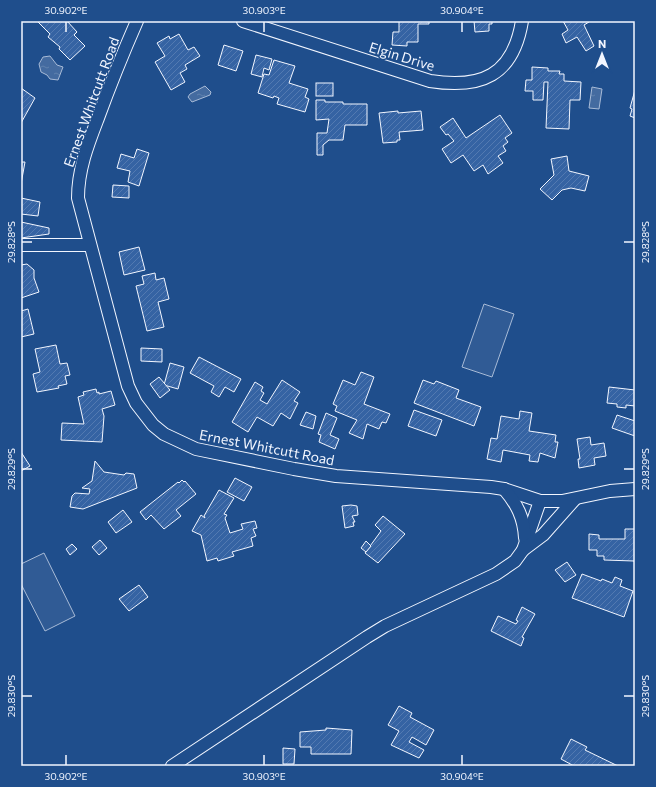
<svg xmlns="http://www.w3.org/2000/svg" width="656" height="787" font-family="Commissioner,sans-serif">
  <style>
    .pitch { fill: #305b95; stroke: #a8bbd7 }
    .water { fill: url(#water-ripples); stroke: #a8bbd7 }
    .building { fill: url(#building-hatch); stroke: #f2f6ff }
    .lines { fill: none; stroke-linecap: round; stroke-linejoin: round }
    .minor-casing { stroke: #f2f6ff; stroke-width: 14 }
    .minor { stroke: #1f4e8c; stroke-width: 12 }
    .ticks { fill: none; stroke: #f2f6ff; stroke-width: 1.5 }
    .labels { text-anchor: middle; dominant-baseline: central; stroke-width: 3; stroke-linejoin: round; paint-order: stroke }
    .street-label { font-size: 14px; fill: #f2f6ff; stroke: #1f4e8c }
    .neatline { fill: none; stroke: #f2f6ff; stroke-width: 1.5 }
    .ticks-label { font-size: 10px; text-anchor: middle; fill: #f2f6ff }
  </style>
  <defs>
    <pattern id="water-ripples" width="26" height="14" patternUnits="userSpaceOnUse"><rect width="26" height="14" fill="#446ba0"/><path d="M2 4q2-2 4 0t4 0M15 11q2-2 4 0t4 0" fill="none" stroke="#5f81ae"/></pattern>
    <pattern id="building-hatch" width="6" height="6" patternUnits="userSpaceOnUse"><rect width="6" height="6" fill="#3563a3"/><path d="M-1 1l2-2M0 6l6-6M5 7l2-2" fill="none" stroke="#537ab1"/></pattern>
  </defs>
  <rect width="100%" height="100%" fill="#1f4e8c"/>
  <g class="pitch">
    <polygon points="484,304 514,314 492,377 462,367"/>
    <polygon points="44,553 75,616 45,631 21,584 21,564"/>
  </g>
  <g class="water">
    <polygon points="50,56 57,65 63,67 58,80 50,79 47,75 41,72 39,64 43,57"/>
    <polygon points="205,86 211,92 210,95 192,102 188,97 190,94"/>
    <polygon points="592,87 602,89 599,109 589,108"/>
  </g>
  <g class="building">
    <polygon points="37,21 67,21 77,32 74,35 85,46 70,60 59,49 60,47 48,37 50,34"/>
    <polygon points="399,21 429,21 429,24 418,24 418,42 407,42 407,46 392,45 393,32 399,32"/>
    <polygon points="474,21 492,21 492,24 489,24 489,31 475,32"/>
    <polygon points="563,21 588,21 589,22 584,25 594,46 586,51 577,37 566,43 562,34 568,30"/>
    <polygon points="179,34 188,50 194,47 200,56 185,65 187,69 180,73 185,82 171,90 155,62 165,56 157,43 169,36 170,39"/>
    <polygon points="224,45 243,51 236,71 218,65"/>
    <polygon points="256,55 272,59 269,70 264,68 262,77 251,74"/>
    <polygon points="274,60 295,66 289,83 308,89 305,97 309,99 305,112 277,104 279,98 274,96 273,98 258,93 264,74 269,75"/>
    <polygon points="532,67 548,68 548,71 560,71 559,74 564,74 564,81 581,82 580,100 570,100 569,129 546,128 548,82 544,82 543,100 533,100 533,91 525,91 526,80 532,80"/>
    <rect x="316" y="83" width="17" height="13"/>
    <polygon points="21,88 35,98 21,123"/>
    <polygon points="635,90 635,118 630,116 632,109 630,108"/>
    <polygon points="316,100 325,100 325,102 343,102 343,104 367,104 367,125 345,125 343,140 329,140 323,145 323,155 317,155 317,133 327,133 329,119 316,120"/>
    <polygon points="398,111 398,113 421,111 423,130 399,132 400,140 397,140 397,142 383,143 379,113"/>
    <polygon points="500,115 512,133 505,138 508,142 503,146 506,151 498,156 503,163 488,174 483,165 474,171 463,155 451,163 442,149 454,141 448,134 446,135 440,127 453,118 466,138"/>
    <polygon points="137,149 149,153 139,186 128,182 130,171 117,168 121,154 134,158"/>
    <polygon points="567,156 569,171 589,176 585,191 571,188 562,190 552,200 540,189 554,175 551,159"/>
    <polygon points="21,162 25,162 21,184"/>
    <polygon points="113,185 129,186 129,198 112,197"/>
    <polygon points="21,198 40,202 38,216 21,214"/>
    <polygon points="21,222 49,228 49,234 21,238"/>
    <polygon points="139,247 145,270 124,275 119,252"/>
    <polygon points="27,264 34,270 34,278 39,292 21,298 21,265"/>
    <polygon points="155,273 156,280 164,278 169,299 158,302 164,327 147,331 136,286 144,284 142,276"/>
    <polygon points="28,309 34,334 21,337 21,311"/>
    <polygon points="56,345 60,364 67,363 70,375 65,376 67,384 58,386 59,388 37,392 33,374 40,372 35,349"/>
    <polygon points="141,348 162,349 162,362 141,361"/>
    <polygon points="199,357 241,379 234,392 225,387 219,397 211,392 214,386 190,373"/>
    <polygon points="170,363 184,367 178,389 164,385"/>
    <polygon points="361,372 374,377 364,404 390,414 386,423 382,422 379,429 367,424 363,439 349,433 357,420 335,411 337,406 333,404 343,380 355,385"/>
    <polygon points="159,377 170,390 160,398 150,384"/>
    <polygon points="282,380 300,392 294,401 298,403 290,419 281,413 273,426 257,417 248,432 232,422 255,382 263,387 261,391 264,393 260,400 267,404"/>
    <polygon points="423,380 434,384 436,381 459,390 456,398 481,407 474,426 414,403"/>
    <polygon points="609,387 635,390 635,406 626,405 626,408 617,407 617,404 607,403"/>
    <polygon points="96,389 97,393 99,392 99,394 111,391 115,405 102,409 104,416 102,442 61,440 62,423 84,424 78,397 84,395 83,392"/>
    <polygon points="414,410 442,420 436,436 408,426"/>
    <polygon points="520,411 532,413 529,431 556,435 555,442 558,442 555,458 540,453 538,462 529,461 530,455 503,450 501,462 487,459 491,438 497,439 501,416 519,419"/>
    <polygon points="306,412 316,416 313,429 300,425"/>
    <polygon points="326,413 337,418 330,435 339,439 335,449 319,442 321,435 318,434"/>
    <polygon points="617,415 635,421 635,436 612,428"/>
    <polygon points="590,437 591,445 604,443 606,456 594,458 595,465 579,468 578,459 580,459 577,439"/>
    <polygon points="21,452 30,466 21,471"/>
    <polygon points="95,461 104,472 124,475 126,473 134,474 137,488 83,509 70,507 72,496 75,493 89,494 90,489 82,488 92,481"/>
    <polygon points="235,478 252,487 244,501 227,492"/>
    <polygon points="182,480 184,482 185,481 196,494 176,510 181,516 164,529 151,515 146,520 140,512 178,482 179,483"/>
    <polygon points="219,490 234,498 224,514 227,515 225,518 230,533 243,529 241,524 255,521 257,528 253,529 256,536 251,538 253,546 232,552 234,556 218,561 217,558 207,561 201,535 192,531 201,515 205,518 204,516"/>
    <polygon points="351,505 357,506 358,515 352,516 355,522 353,522 354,526 345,528 342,506"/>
    <polygon points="123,510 132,522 116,533 108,522"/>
    <polygon points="383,516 405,534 378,563 365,553 381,531 375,525"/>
    <polygon points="625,529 635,529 635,564 634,561 604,560 604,556 597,556 597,550 589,550 589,534 599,535 599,539 625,539"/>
    <polygon points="100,540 107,548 99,555 92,547"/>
    <polygon points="366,541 371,546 366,552 361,548"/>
    <polygon points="72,544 77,549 70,555 66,549"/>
    <polygon points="567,562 576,575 565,582 555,570"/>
    <polygon points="582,574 601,581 602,579 612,583 615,577 622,580 620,586 633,591 624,617 572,598"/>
    <polygon points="139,585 148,597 129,611 119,599"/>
    <polygon points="522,607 535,614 522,637 524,638 521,646 491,631 498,616 516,624 518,621 516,620"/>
    <polygon points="399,706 412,713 410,717 434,730 426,745 412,737 409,742 424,750 419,758 391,745 399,731 388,725"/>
    <polygon points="326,728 352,730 351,754 311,754 311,747 300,747 300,732 326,730"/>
    <polygon points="571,739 587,747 585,750 618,766 574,766 561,759"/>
    <polygon points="283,748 295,749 294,764 283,764"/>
  </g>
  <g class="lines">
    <defs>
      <g id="minor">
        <path d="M 137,21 C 123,53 110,85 98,118 C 88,144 78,169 78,198 L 128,386 L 136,403 L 153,425 L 164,434 L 196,449 L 294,469 L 336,476 L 491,487 L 504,489 L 540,501 L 523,550 L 515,561 L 496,574 L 385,626 L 367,637 L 172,766"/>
        <path d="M 243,21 L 430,81 C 481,89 513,76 522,21"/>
        <polyline points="21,245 90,245"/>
        <path d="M 504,489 C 517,504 524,518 525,538"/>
        <polyline points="540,501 562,501 610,491 635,489"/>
        <polyline points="523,550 543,535 575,499"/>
      </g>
    </defs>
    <use href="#minor" class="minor-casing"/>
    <use href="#minor" class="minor"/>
  </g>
  <path class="ticks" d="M 66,22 L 66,32M 264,22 L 264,32M 462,22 L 462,32M 22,242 L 32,242M 624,242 L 634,242M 22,469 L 32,469M 624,469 L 634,469M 22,696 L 32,696M 624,696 L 634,696M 66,755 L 66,765M 264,755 L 264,765M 462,755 L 462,765"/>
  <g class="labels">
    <g class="street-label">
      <text transform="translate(402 56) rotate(17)">Elgin Drive</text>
      <text transform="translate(91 102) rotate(-70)">Ernest Whitcutt Road</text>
      <text transform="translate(267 447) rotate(11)">Ernest Whitcutt Road</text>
    </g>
  </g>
  <rect width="656" height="787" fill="none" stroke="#1f4e8c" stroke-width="44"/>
  <g transform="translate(602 54)" stroke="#1f4e8c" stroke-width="3" paint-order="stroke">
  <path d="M0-3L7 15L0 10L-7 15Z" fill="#f2f6ff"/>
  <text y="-6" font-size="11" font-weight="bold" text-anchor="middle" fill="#f2f6ff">N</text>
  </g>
  <rect x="22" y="22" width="612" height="743" class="neatline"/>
  <g class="ticks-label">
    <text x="66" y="14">30.902°E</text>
    <text x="264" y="14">30.903°E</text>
    <text x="462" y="14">30.904°E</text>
    <text transform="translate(11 242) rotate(-90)" y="4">29.828°S</text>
    <text transform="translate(645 242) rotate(-90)" y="4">29.828°S</text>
    <text transform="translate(11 469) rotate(-90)" y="4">29.829°S</text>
    <text transform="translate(645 469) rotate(-90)" y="4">29.829°S</text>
    <text transform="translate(11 696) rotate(-90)" y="4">29.830°S</text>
    <text transform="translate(645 696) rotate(-90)" y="4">29.830°S</text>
    <text x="66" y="780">30.902°E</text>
    <text x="264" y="780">30.903°E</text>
    <text x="462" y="780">30.904°E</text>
  </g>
</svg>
